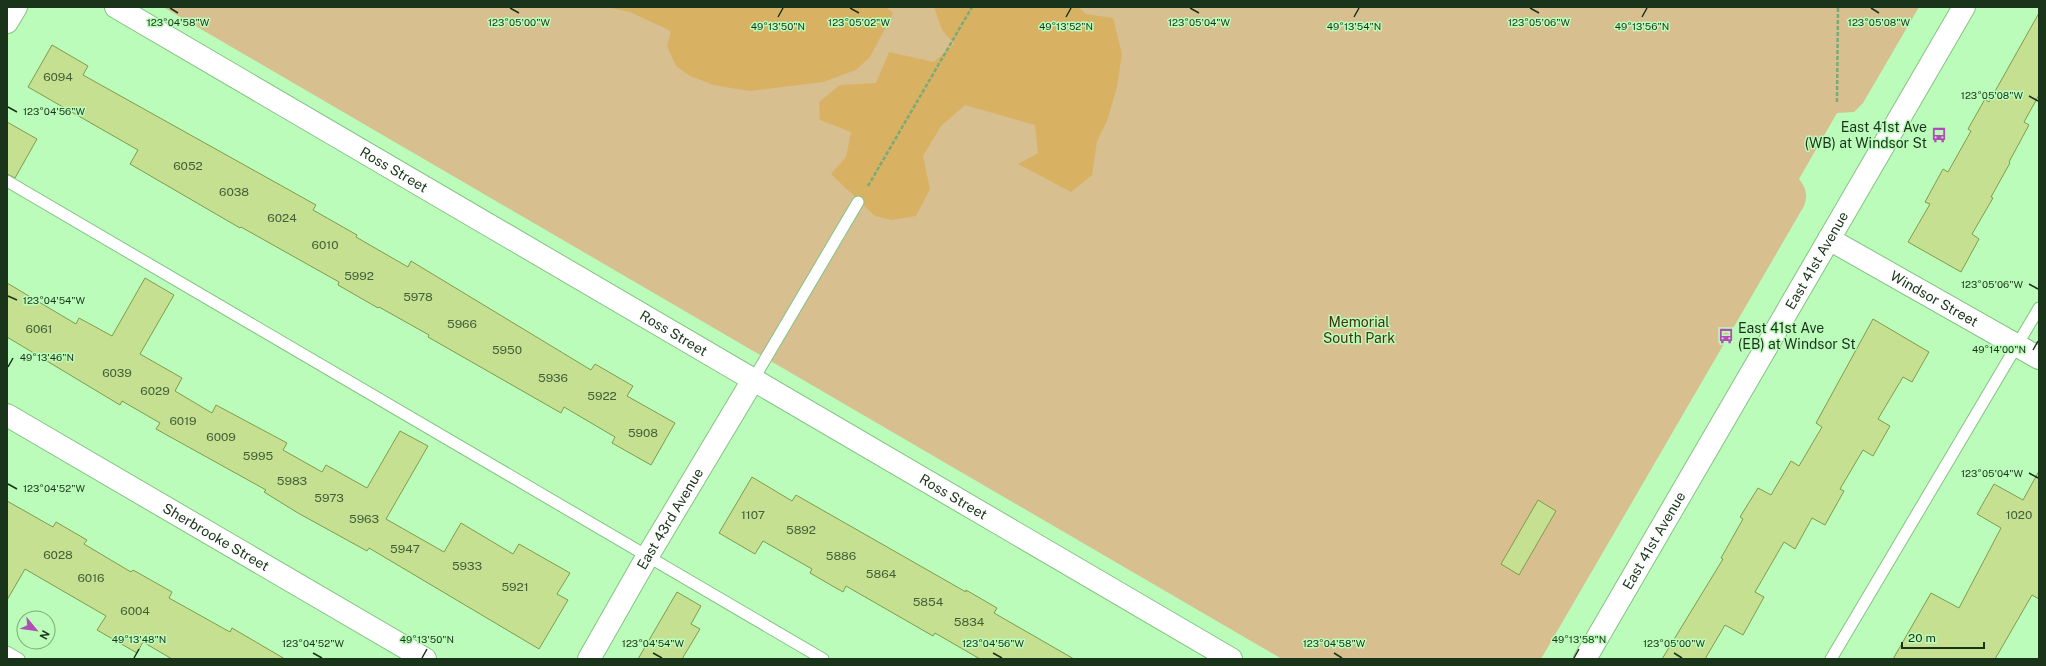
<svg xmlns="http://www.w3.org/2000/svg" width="2046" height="666" font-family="'Public Sans',sans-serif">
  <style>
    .green { fill: #d7bf90 }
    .forest { fill: #d8b262 }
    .building { fill: #c4e090; stroke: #819b4c }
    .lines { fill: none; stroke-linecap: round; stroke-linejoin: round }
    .lane-casing { stroke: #84c384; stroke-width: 13 }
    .street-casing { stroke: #84c384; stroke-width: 24 }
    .secondary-casing { stroke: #84c384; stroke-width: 24 }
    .path { stroke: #79aa79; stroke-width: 2.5; stroke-dasharray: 4 2; stroke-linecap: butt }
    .lane { stroke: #fff; stroke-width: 11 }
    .street { stroke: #fff; stroke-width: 22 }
    .secondary { stroke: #fff; stroke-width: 22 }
    .ticks { fill: none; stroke: #1a341b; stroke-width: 1.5 }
    .labels { text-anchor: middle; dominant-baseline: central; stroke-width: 3; stroke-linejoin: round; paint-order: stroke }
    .number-label { font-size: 12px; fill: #445f38 }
    .poi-label { font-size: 14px; fill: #1a341b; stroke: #bbfcba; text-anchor: end }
    .street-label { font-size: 14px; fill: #1a341b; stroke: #bbfcba }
    .park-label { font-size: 14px; fill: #433310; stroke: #bbfcba }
    .ticks-label { font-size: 10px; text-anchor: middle; fill: #1a341b; stroke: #bbfcba; stroke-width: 3; stroke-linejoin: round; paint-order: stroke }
  </style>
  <rect width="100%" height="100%" fill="#bbfcba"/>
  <path class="green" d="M 163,7 L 1919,7 L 1863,103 L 1854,112 L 1837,113 L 1799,179 C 1806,188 1808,194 1804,206 L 1541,659 L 1282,659 Z"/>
  <g class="forest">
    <polygon points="606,7 886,7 893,13 870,57 856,70 823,82 749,91 714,85 690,76 676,66 667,46 671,31 630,12"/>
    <polygon points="934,7 1079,7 1086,14 1113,18 1122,54 1117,87 1107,121 1097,141 1092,175 1071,192 1018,164 1038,153 1035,125 965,105 941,126 923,156 930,189 916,216 891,220 875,216 831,174 846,157 851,132 820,120 819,102 840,85 876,83 889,52 934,62 954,44 942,30"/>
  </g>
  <g class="building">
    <polygon points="2039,13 2039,95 2024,122 2029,125 2009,162 2010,163 1991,197 1993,198 1972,234 1979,239 1961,272 1908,242 1930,204 1925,202 1943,169 1948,172 1971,131 1968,129 1985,99 1989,102"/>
    <polygon points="52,45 88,66 83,75 316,205 313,210 357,235 356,237 408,267 411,261 591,370 595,364 633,386 627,396 675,423 651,465 612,443 615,437 564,407 561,413 428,337 429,335 379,307 378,308 338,285 339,282 241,227 240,228 130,164 138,150 28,87"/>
    <polygon points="7,122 37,139 15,178 7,174"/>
    <polygon points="145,278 174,295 140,354 182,378 175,391 212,413 216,405 287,443 283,450 322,472 326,465 367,488 400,431 428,446 386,519 444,552 461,523 513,554 519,544 570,573 557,594 568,600 539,649 369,548 367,551 298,513 264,492 266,490 156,429 160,423 122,401 120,405 7,337 7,283 76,324 79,318 112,336"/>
    <polygon points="1873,319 1929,352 1912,382 1903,377 1878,419 1890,426 1873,456 1863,450 1840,489 1844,491 1825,525 1812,518 1795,549 1784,542 1755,592 1764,597 1743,635 1725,625 1705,659 1662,659 1723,559 1721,558 1743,519 1740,517 1758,488 1771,495 1791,461 1799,466 1822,427 1816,423"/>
    <polygon points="2039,471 2039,599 2032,595 1995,659 1893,659 1931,593 1959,608 2001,528 1977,514 1994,484 2023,500"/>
    <polygon points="752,477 792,501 796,495 966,592 966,590 997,608 994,613 1074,659 980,659 935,633 933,636 846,586 843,592 810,573 812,569 763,541 755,554 719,533"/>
    <polygon points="1538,500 1556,511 1519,575 1501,564"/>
    <polygon points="7,501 53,527 56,522 87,540 84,544 131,572 133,570 172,592 169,598 230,632 232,628 285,659 172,659 143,642 137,653 97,630 106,616 25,569 7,600"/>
    <polygon points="677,592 701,606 691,624 700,629 682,659 638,659"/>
  </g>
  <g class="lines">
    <defs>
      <g id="lane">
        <polyline points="7,181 823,659"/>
        <polyline points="753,380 858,202"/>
        <polyline points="7,652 19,659"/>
        <polyline points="1831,659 2039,308"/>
      </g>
      <g id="street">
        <path id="s1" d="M 116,7 L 1231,659"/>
        <polyline points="7,22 16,7"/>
        <path id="s2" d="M 1829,239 L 2039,358"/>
        <path id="s3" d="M 7,415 L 425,659"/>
        <path id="s4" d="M 589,659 L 647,557 L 753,380"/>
      </g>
      <g id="secondary">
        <path id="s5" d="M 1585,659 L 1964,7"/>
      </g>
    </defs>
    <use href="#lane" class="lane-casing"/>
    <use href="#street" class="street-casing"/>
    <use href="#secondary" class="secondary-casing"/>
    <g class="path">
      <polyline points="1837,102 1838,7"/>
      <polyline points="868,186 972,7"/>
    </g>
    <use href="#lane" class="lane"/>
    <use href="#street" class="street"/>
    <use href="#secondary" class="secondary"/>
  </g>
  <path class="ticks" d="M 170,8 L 178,13M 510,8 L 519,13M 850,8 L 859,13M 1190,8 L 1199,13M 1530,8 L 1539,13M 1871,8 L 1879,13M 778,17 L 783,8M 1066,17 L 1071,8M 1354,17 L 1359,8M 1642,17 L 1647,8M 2029,96 L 2038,101M 8,107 L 17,112M 2029,284 L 2038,289M 8,296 L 17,300M 2033,350 L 2038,341M 8,367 L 13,358M 2029,473 L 2038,478M 8,484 L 17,489M 313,653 L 322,658M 653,653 L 662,658M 993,653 L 1002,658M 1334,653 L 1342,658M 1674,653 L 1682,658M 134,658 L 139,649M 422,658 L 427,649M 1574,658 L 1579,649"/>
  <defs>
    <symbol id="bus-bare" viewBox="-9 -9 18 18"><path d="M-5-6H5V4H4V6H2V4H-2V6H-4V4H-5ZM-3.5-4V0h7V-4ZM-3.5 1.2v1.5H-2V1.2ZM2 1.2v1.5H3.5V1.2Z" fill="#ae4eb6" stroke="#bbfcba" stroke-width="2.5" paint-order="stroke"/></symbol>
  </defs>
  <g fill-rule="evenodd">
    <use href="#bus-bare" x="1928" y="124" width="22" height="22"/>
    <use href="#bus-bare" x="1715" y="325" width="22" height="22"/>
  </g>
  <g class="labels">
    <g class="number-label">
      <text x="58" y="77">6094</text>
      <text x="188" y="166">6052</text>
      <text x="234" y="192">6038</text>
      <text x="282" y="218">6024</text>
      <text x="325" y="245">6010</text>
      <text x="359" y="276">5992</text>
      <text x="418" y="297">5978</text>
      <text x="462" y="324">5966</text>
      <text x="39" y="329">6061</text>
      <text x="507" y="350">5950</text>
      <text x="117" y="373">6039</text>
      <text x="553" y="378">5936</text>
      <text x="155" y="391">6029</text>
      <text x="602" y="396">5922</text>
      <text x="183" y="421">6019</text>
      <text x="643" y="433">5908</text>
      <text x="221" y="437">6009</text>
      <text x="258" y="456">5995</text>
      <text x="292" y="481">5983</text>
      <text x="329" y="498">5973</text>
      <text x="753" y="515">1107</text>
      <text x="2019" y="515">1020</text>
      <text x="364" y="519">5963</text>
      <text x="801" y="530">5892</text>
      <text x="405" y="549">5947</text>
      <text x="58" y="555">6028</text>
      <text x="841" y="556">5886</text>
      <text x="467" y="566">5933</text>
      <text x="881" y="574">5864</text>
      <text x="91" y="578">6016</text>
      <text x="515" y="587">5921</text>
      <text x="928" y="602">5854</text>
      <text x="135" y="611">6004</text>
      <text x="969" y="622">5834</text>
    </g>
    <g class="poi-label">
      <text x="1927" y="127">East 41st Ave<tspan x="1927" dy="16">(WB) at Windsor St</tspan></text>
      <text x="1738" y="328" text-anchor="start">East 41st Ave<tspan x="1738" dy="16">(EB) at Windsor St</tspan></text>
    </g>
    <g class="street-label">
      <text stroke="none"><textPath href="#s1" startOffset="322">Ross Street</textPath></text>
      <text stroke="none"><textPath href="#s5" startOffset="461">East 41st Avenue</textPath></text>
      <text stroke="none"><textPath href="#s2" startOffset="121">Windsor Street</textPath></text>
      <text stroke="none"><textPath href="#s1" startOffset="646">Ross Street</textPath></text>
      <text stroke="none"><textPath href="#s1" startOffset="970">Ross Street</textPath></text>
      <text stroke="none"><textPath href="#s4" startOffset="162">East 43rd Avenue</textPath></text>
      <text stroke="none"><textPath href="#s3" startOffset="242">Sherbrooke Street</textPath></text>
      <text stroke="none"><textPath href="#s5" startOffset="137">East 41st Avenue</textPath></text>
    </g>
    <g class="park-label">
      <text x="1359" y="322">Memorial<tspan x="1359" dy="16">South Park</tspan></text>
    </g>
  </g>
  <g class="ticks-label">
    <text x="1879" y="26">123°05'08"W</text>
    <text x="178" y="26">123°04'58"W</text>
    <text x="519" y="26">123°05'00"W</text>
    <text x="859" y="26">123°05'02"W</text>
    <text x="1199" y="26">123°05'04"W</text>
    <text x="1539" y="26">123°05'06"W</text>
    <text x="778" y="30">49°13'50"N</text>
    <text x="1066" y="30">49°13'52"N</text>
    <text x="1354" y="30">49°13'54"N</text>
    <text x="1642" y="30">49°13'56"N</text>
    <text x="1992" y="99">123°05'08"W</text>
    <text x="54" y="115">123°04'56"W</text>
    <text x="1992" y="288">123°05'06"W</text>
    <text x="54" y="304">123°04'54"W</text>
    <text x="1999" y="353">49°14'00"N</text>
    <text x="47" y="361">49°13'46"N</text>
    <text x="1992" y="477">123°05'04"W</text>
    <text x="54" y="492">123°04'52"W</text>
    <text x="139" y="643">49°13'48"N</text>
    <text x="427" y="643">49°13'50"N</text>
    <text x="1579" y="643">49°13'58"N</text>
    <text x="313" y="647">123°04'52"W</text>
    <text x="653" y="647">123°04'54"W</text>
    <text x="993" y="647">123°04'56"W</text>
    <text x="1334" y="647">123°04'58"W</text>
    <text x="1674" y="647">123°05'00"W</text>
  </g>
  <rect width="2046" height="666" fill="none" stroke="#1a341b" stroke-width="16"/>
  <g transform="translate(36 630) rotate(119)"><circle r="19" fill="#bbfcba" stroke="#7bac7a"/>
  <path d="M0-3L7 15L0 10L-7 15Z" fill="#ae4eb6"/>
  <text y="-6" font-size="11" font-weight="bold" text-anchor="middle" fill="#1a341b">N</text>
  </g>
  <path d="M1902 642v6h82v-6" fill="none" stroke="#1a341b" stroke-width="2"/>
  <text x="1908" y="642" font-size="12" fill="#1a341b" stroke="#bbfcba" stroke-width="3" paint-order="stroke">20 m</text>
</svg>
